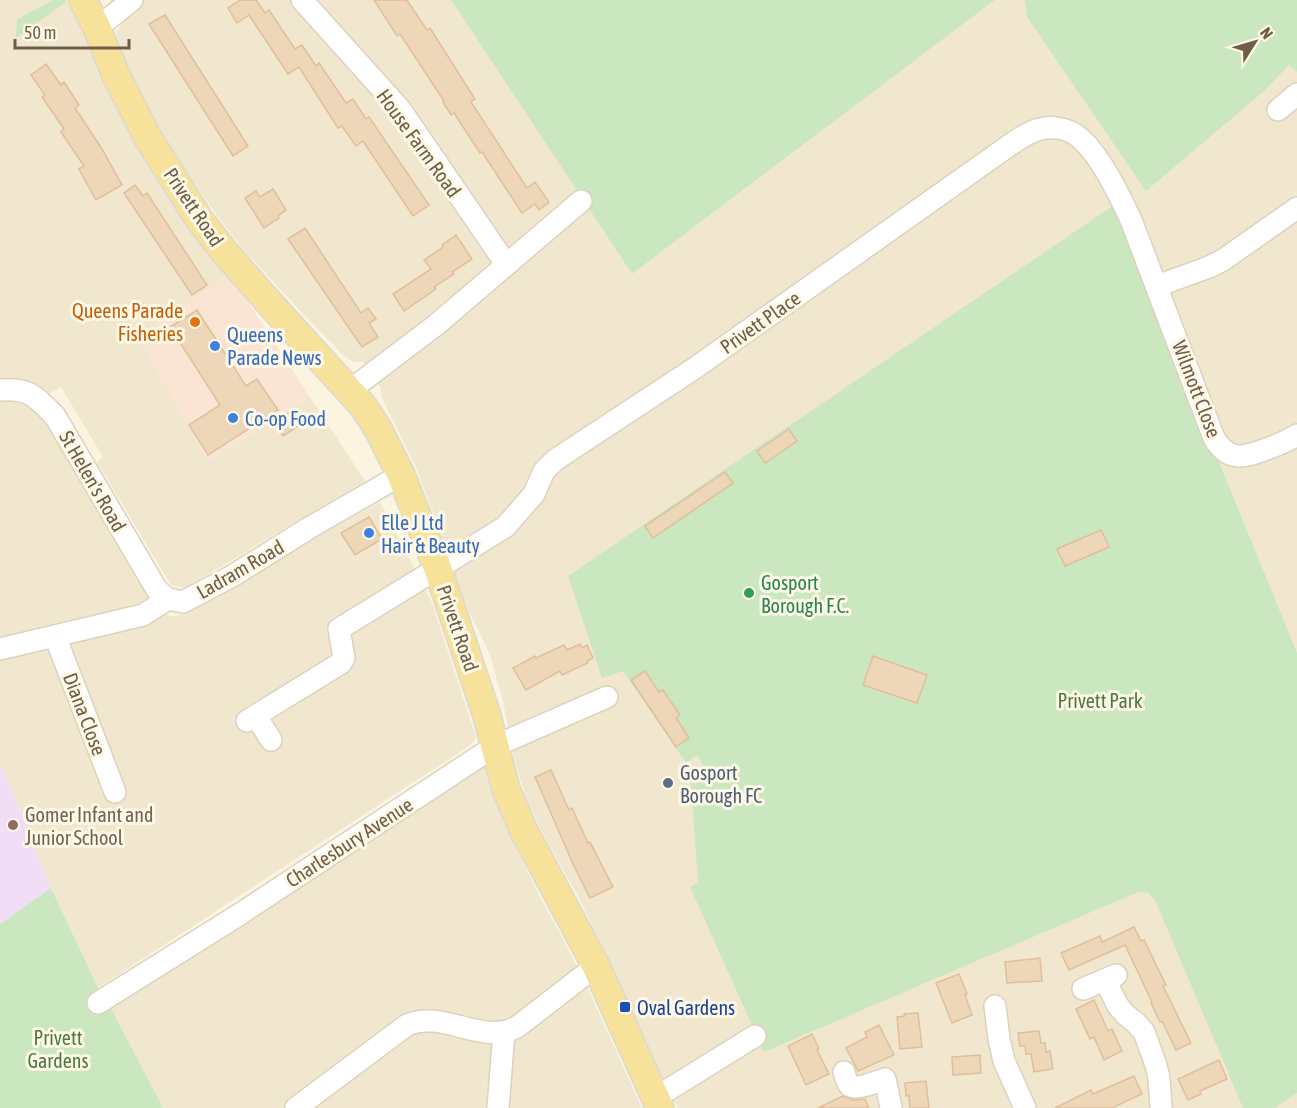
<svg xmlns="http://www.w3.org/2000/svg" width="1297" height="1108" font-family="'Asap Condensed',sans-serif">
  <style>
    .residential { fill: #f1e7cf }
    .commercial { fill: #fae5d4 }
    .education { fill: #f1ddf6 }
    .green { fill: #cae7c0 }
    .building { fill: #eed6b9; stroke: #e0bf9b; stroke-width: 1.5 }
    .lines { fill: none; stroke-linecap: round; stroke-linejoin: round }
    .minor-casing { stroke: #ded1bd; stroke-width: 24 }
    .major-casing { stroke: #dcd8d3; stroke-width: 30 }
    .minor { stroke: #fff; stroke-width: 21 }
    .major { stroke: #f6e29b; stroke-width: 27 }
    .food-dot { fill: #e8710a; stroke: #fef8e6; stroke-width: 2 }
    .shop-dot { fill: #3f7fe0; stroke: #fef8e6; stroke-width: 2 }
    .leisure-dot { fill: #2e9e5b; stroke: #fef8e6; stroke-width: 2 }
    .service-dot { fill: #5c6f8a; stroke: #fef8e6; stroke-width: 2 }
    .education-dot { fill: #8d6e63; stroke: #fef8e6; stroke-width: 2 }
    .transit-dot { fill: #1a4fb4; stroke: #fef8e6; stroke-width: 2 }
    .labels { text-anchor: middle; dominant-baseline: central; stroke-width: 6; stroke-linejoin: round; paint-order: stroke }
    .street-label { font-size: 20px; fill: #6f5c49; stroke: #fef8e6 }
    .food-label { font-size: 20px; fill: #c56008; stroke: #fef8e6; text-anchor: end }
    .shop-label { font-size: 20px; fill: #366cbe; stroke: #fef8e6; text-anchor: start }
    .leisure-label { font-size: 20px; fill: #27864d; stroke: #fef8e6; text-anchor: start }
    .park-label { font-size: 20px; fill: #4d7a44; stroke: #fef8e6 }
    .service-label { font-size: 20px; fill: #4e5e75; stroke: #fef8e6; text-anchor: start }
    .education-label { font-size: 20px; fill: #785e54; stroke: #fef8e6; text-anchor: start }
    .transit-label { font-size: 20px; fill: #164399; stroke: #fef8e6; text-anchor: start }
  </style>
  <rect width="100%" height="100%" fill="#faf4e0"/>
  <g class="residential">
    <polygon points="0,0 72,0 230,274 138,337 209,461 310,397 365,481 185,588 172,585 169,582 97,462 103,457 61,387 49,394 29,382 20,380 0,384"/>
    <polygon points="111,0 451,0 632,274 995,0 1024,0 1027,17 1297,24 1297,1108 678,1108 657,1066 619,982 578,896 549,845 527,801 519,776 512,750 503,701 490,655 482,637 457,590 450,573 441,535 436,520 415,465 381,396 381,388 363,362 354,362 344,356 304,315 242,248 218,217 177,159 150,114 126,62 117,36 117,31 121,26"/>
    <polygon points="5,399 21,399 44,416 162,612 169,616 177,616 380,502 432,603 476,737 472,744 98,988 51,888 0,762 0,401"/>
    <polygon points="485,766 491,789 508,831 538,893 561,935 589,991 642,1108 163,1108 111,1008"/>
  </g>
  <polygon class="commercial" points="230,274 310,397 209,461 138,337"/>
  <polygon class="education" points="0,762 51,888 0,924"/>
  <g class="green">
    <polygon points="53,0 65,0 66,2 16,38 17,19"/>
    <polygon points="451,0 995,0 632,274"/>
    <polygon points="1024,0 1297,0 1297,72 1289,65 1263,92 1146,191 1027,17"/>
    <path d="M 1114,205 L 1297,653 L 1297,1093 L 1275,1108 L 1243,1108 L 1155,900 L 1148,893 L 1138,892 L 764,1052 L 690,887 L 698,883 L 691,785 C 693,776 696,771 703,765 L 697,755 L 686,763 L 623,671 L 602,678 L 568,576 Z"/>
    <polygon points="51,888 98,988 96,1004 111,1008 163,1108 0,1108 0,924"/>
  </g>
  <g class="building">
    <polygon points="240,0 256,0 265,13 269,10 295,49 302,45 316,66 319,63 346,103 353,99 366,119 369,117 429,205 413,216 363,141 356,146 342,126 338,128 299,67 288,74 249,15 237,23 228,8"/>
    <polygon points="374,0 407,0 427,30 430,28 449,58 475,99 471,102 527,188 535,182 549,202 539,210 535,204 522,213 482,152 480,153 454,113 451,115 443,102 444,101 400,34 397,36"/>
    <polygon points="165,15 248,146 233,156 149,24"/>
    <polygon points="46,64 61,85 64,82 79,105 75,108 102,149 122,185 96,200 79,169 84,166 61,132 64,129 42,97 45,95 31,75"/>
    <polygon points="135,185 143,196 147,193 207,285 192,295 124,193"/>
    <polygon points="273,189 286,210 278,216 279,218 264,228 245,198 256,191 260,197"/>
    <polygon points="305,228 361,313 368,308 376,319 369,323 378,337 362,347 288,239"/>
    <polygon points="456,235 472,259 452,272 454,274 434,287 436,289 404,311 393,294 431,269 424,260 443,247 442,245"/>
    <polygon points="197,310 246,386 257,379 278,410 208,455 189,425 220,405 170,327"/>
    <polygon points="294,409 303,423 283,436 274,422"/>
    <polygon points="789,429 797,441 765,463 757,451"/>
    <polygon points="725,472 733,483 653,538 645,526"/>
    <polygon points="369,517 382,539 355,555 341,533"/>
    <polygon points="1101,530 1109,547 1065,566 1057,549"/>
    <polygon points="580,644 582,648 587,645 593,658 587,661 588,663 562,675 560,671 526,690 513,668 535,656 536,658 564,645 567,650"/>
    <polygon points="873,656 927,675 917,703 863,685"/>
    <polygon points="645,671 659,692 663,690 680,715 676,718 689,738 676,747 631,680"/>
    <polygon points="551,770 569,810 572,808 588,843 590,842 613,887 590,898 574,866 535,777"/>
    <polygon points="1134,927 1141,941 1144,940 1166,985 1163,986 1191,1043 1176,1050 1162,1021 1160,1022 1151,1003 1152,1002 1125,945 1069,970 1061,953 1100,936 1102,942"/>
    <polygon points="1040,958 1042,981 1007,983 1005,962"/>
    <polygon points="959,974 967,994 965,995 972,1015 952,1023 936,983"/>
    <polygon points="1094,1000 1108,1031 1112,1029 1122,1051 1104,1060 1094,1037 1090,1039 1076,1009"/>
    <polygon points="918,1013 922,1047 900,1049 897,1017 905,1016 904,1014"/>
    <polygon points="879,1025 894,1055 858,1071 846,1048 867,1037 865,1032"/>
    <polygon points="1039,1031 1041,1043 1045,1043 1046,1052 1050,1051 1053,1069 1034,1072 1031,1054 1026,1054 1025,1046 1020,1046 1018,1033"/>
    <polygon points="812,1034 819,1049 817,1050 829,1074 806,1085 788,1046"/>
    <polygon points="980,1055 981,1073 953,1075 952,1057"/>
    <polygon points="1219,1060 1227,1079 1200,1091 1201,1094 1188,1100 1178,1079"/>
    <polygon points="1134,1076 1142,1094 1112,1108 1055,1108 1091,1090 1093,1094"/>
    <polygon points="926,1081 929,1108 910,1108 909,1096 906,1096 905,1083"/>
    <polygon points="843,1096 853,1100 865,1099 869,1108 818,1108"/>
  </g>
  <g class="lines">
    <defs>
      <g id="minor">
        <polyline points="302,0 400,109 506,264"/>
        <polyline points="97,28 132,0"/>
        <polyline points="1278,110 1297,94"/>
        <polyline points="1157,286 1209,267 1223,260 1297,208"/>
        <path d="M 0,390 C 30,388 35,396 55,416 L 157,590 L 168,599"/>
        <polyline points="349,391 436,325 581,201"/>
        <polyline points="55,636 115,792"/>
        <polyline points="0,649 143,615 168,599 183,602 234,575 309,528 401,475"/>
        <polyline points="256,716 271,740"/>
        <path d="M 247,721 L 341,663 L 344,658 L 339,629 L 505,527 L 534,494 L 544,471 L 555,460 L 695,368 L 1007,147 C 1017,140 1028,132 1040,129 C 1051,126 1066,128 1076,135 C 1098,150 1120,196 1131,220 L 1214,438 C 1229,463 1244,457 1267,449 C 1277,445 1288,441 1297,435"/>
        <polyline points="1105,980 1118,1006 1126,1015 1136,1023 1144,1032 1156,1065 1159,1078 1161,1108"/>
        <polyline points="1083,989 1116,975"/>
        <polyline points="98,1003 237,916 495,746 607,697"/>
        <polyline points="995,1006 999,1039 1004,1061 1025,1108"/>
        <path d="M 844,1072 C 845,1076 847,1084 850,1086 C 857,1090 878,1081 885,1079 L 891,1108"/>
        <polyline points="655,1098 755,1036"/>
        <path d="M 296,1108 L 407,1025 C 443,1009 482,1046 517,1027 L 596,966"/>
        <polyline points="498,1108 504,1032"/>
      </g>
      <polyline id="major" points="83,0 97,28 115,73 148,138 199,219 223,250 272,306 363,406 378,429 401,475 438,569 487,716 506,789 523,829 596,966 660,1108"/>
    </defs>
    <use href="#minor" class="minor-casing"/>
    <use href="#major" class="major-casing"/>
    <use href="#minor" class="minor"/>
    <use href="#major" class="major"/>
  </g>
  <circle class="food-dot" cx="195" cy="322" r="6"/>
  <g class="shop-dot">
    <circle cx="215" cy="346" r="6"/>
    <circle cx="233" cy="418" r="6"/>
    <circle cx="369" cy="533" r="6"/>
  </g>
  <circle class="leisure-dot" cx="749" cy="593" r="6"/>
  <circle class="service-dot" cx="668" cy="783" r="6"/>
  <circle class="education-dot" cx="13" cy="825" r="6"/>
  <rect class="transit-dot" x="619" y="1001" width="12" height="12" rx="3"/>
  <g class="labels">
    <g class="street-label">
      <text transform="translate(419 143) rotate(54)">House Farm Road</text>
      <text transform="translate(194 207) rotate(56)">Privett Road</text>
      <text transform="translate(760 322) rotate(-35)">Privett Place</text>
      <text transform="translate(1197 389) rotate(69)">Wilmott Close</text>
      <text transform="translate(93 481) rotate(60)">St Helen's Road</text>
      <text transform="translate(240 569) rotate(-30)">Ladram Road</text>
      <text transform="translate(458 628) rotate(71)">Privett Road</text>
      <text transform="translate(85 714) rotate(69)">Diana Close</text>
      <text transform="translate(349 842) rotate(-33)">Charlesbury Avenue</text>
    </g>
    <g class="food-label">
      <text x="183" y="310">Queens Parade<tspan x="183" dy="23">Fisheries</tspan></text>
    </g>
    <g class="shop-label">
      <text x="227" y="334">Queens<tspan x="227" dy="23">Parade News</tspan></text>
      <text x="245" y="418">Co-op Food</text>
      <text x="381" y="522">Elle J Ltd<tspan x="381" dy="23">Hair &amp; Beauty</tspan></text>
    </g>
    <g class="leisure-label">
      <text x="761" y="582">Gosport<tspan x="761" dy="23">Borough F.C.</tspan></text>
    </g>
    <g class="park-label">
      <text x="1100" y="700">Privett Park</text>
      <text x="58" y="1037">Privett<tspan x="58" dy="23">Gardens</tspan></text>
    </g>
    <g class="service-label">
      <text x="680" y="772">Gosport<tspan x="680" dy="23">Borough FC</tspan></text>
    </g>
    <g class="education-label">
      <text x="25" y="814">Gomer Infant and<tspan x="25" dy="23">Junior School</tspan></text>
    </g>
    <g class="transit-label">
      <text x="637" y="1007">Oval Gardens</text>
    </g>
  </g>
  <g transform="translate(1255 42) rotate(53)" stroke="#fef8e6" stroke-width="4.5" paint-order="stroke">
  <path d="M0-4.5L10 22L0 15L-10 22Z" fill="#6f5c49"/>
  <text y="-9" font-size="16" font-weight="bold" text-anchor="middle" fill="#6f5c49">N</text>
  </g>
  <path d="M15 39v9h114v-9" fill="none" stroke="#6f5c49" stroke-width="3"/>
  <text x="24" y="39" font-size="18" fill="#6f5c49" stroke="#fef8e6" stroke-width="4.5" paint-order="stroke">50 m</text>
</svg>
